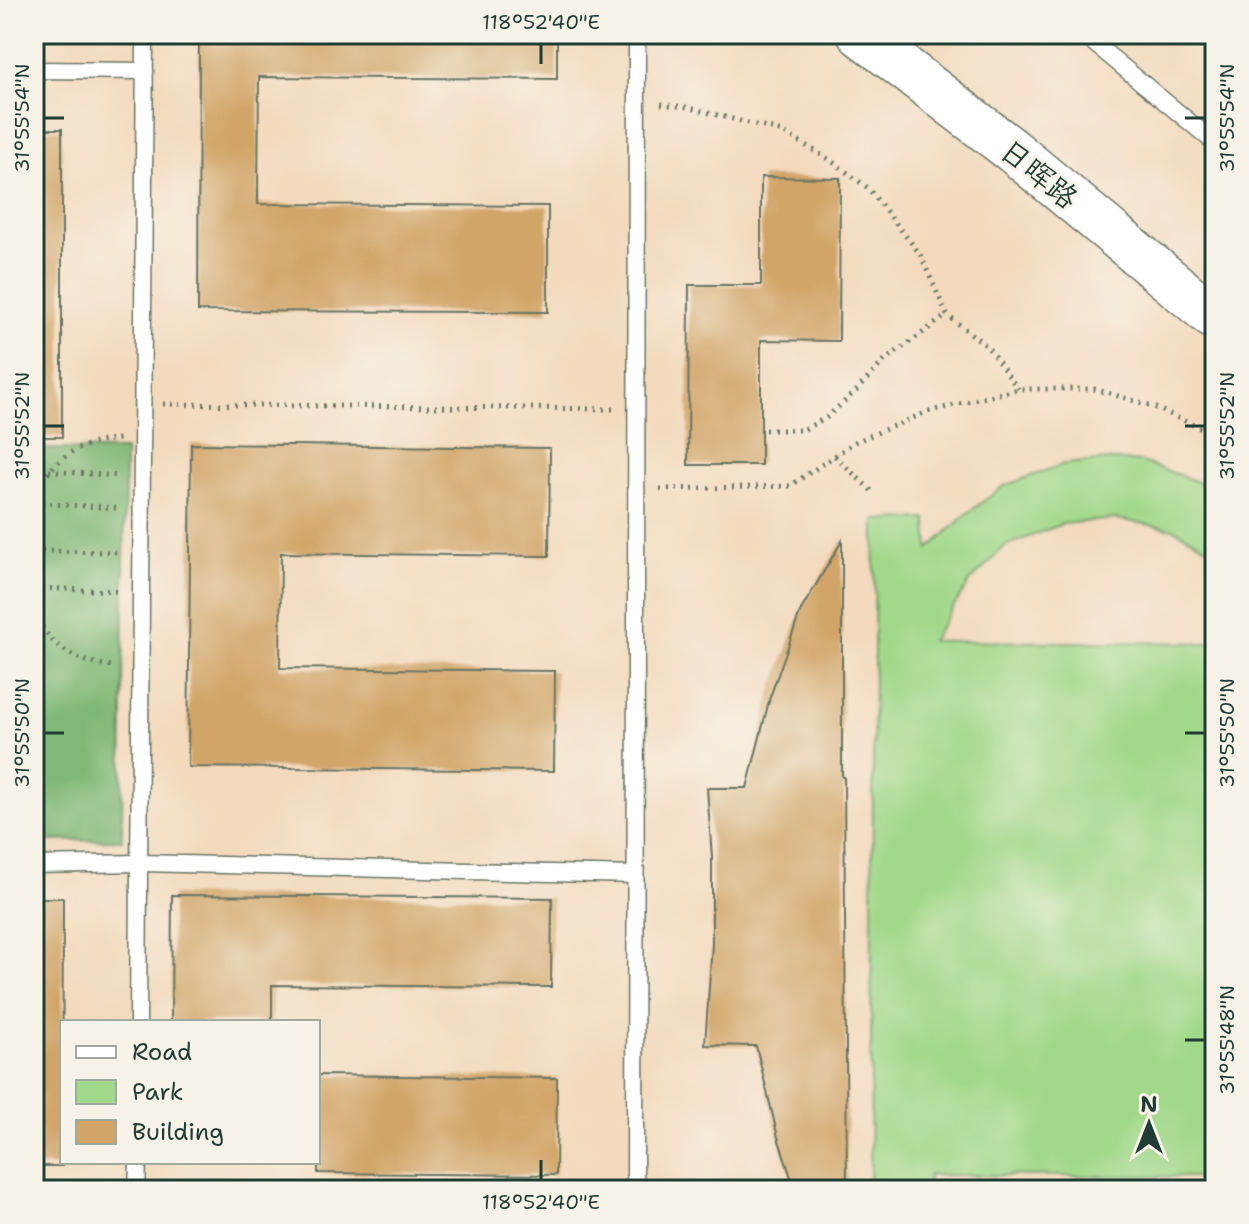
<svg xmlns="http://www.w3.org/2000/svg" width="1249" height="1224" font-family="'Shantell Sans','LXGW WenKai TC',sans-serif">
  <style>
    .green { fill: #a1d889; stroke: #608a5e; stroke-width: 2 }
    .forest { fill: #80b875; stroke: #507a54; stroke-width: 2 }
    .building { fill: #d1a568 }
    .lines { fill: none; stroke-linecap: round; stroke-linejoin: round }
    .lane-casing { stroke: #697464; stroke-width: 19 }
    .secondary-casing { stroke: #697464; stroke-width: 47 }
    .path { stroke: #697464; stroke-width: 5; stroke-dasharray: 2 6; stroke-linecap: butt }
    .lane { stroke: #fff; stroke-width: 16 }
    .secondary { stroke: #fff; stroke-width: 44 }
    .ticks { fill: none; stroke: #1f3d34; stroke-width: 3 }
    .labels { text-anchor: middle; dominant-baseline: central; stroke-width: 6; stroke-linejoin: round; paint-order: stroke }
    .street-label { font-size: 30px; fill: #1f3d34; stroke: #f7f3e8 }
    .neatline { fill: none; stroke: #1f3d34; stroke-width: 3 }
    .ticks-label { font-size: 20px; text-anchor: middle; fill: #1f3d34 }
  </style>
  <rect width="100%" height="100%" fill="#f7f3e8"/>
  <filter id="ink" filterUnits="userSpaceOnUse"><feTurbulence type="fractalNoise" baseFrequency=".0125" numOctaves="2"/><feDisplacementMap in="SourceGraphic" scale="16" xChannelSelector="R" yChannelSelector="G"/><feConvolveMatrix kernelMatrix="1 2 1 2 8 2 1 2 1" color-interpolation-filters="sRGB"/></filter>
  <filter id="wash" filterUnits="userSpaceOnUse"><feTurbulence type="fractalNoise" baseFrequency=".006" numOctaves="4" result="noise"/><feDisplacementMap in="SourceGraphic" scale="32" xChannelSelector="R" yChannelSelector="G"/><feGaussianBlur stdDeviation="1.8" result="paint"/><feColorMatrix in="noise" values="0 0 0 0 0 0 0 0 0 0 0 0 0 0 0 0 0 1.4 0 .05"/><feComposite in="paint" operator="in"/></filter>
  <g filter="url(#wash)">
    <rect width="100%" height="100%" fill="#f3dabd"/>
    <polygon class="green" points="1109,460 1142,462 1193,480 1215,491 1215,551 1174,529 1116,519 1062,524 1005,546 969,583 931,641 1215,643 1215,1177 929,1175 927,1190 870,1190 875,520 927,519 929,549 969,512 1004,486 1064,464"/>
    <polygon class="forest" points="34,449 125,450 122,840 34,841"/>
    <g id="blocks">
      <g class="building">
        <polygon points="199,34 557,34 557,79 259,77 258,204 548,206 548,312 198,311"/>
        <rect x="34" y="129" width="28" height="308"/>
        <polygon points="761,177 840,178 839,341 761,340 761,465 688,465 689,285 761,285"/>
        <polygon points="191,444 550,448 549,556 281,553 280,668 555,671 554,771 188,767"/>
        <polygon points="842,541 842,777 844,777 847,1190 795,1190 778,1137 756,1046 705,1045 712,944 712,858 707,788 747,788 770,697 801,610"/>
        <polygon points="172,895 552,898 551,987 272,985 272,1022 171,1022"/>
        <polygon points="34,898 63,898 62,1166 34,1166"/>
        <polygon points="318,1075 557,1078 556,1175 318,1173"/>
      </g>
    </g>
  </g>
  <g filter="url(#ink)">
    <use href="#blocks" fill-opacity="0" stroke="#697464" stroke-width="2"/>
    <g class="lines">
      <defs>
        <g id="lane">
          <polyline points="634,34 637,47 635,1190"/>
          <polyline points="1083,34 1215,143"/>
          <polyline points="34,70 145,71"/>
          <polyline points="34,865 140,863 635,875"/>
          <polyline points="138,1022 145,34"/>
          <polyline points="137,1190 138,1162"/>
        </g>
        <polyline id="secondary" points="860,34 1013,151 1215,318"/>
      </defs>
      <use href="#lane" class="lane-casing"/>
      <use href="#secondary" class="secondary-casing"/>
      <g class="path">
        <polyline points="661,104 686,107 783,132 830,160 868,188 920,254 947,315 987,346 1018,389"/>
        <polyline points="163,404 613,409"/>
        <polyline points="765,430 803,430 827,417 856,391 884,361 947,315"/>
        <polyline points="835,456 875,494"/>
        <polyline points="49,471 119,476"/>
        <polyline points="660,489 790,486 855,442 927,412 1018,389 1094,389 1152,406 1215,435"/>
        <path d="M 34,494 C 56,457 75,443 119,439"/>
        <polyline points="34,503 117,508"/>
        <polyline points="34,551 117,552"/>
        <polyline points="34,588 117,591"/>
        <path d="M 34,613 C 51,648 77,664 116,666"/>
      </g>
      <use href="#lane" class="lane"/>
      <use href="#secondary" class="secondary"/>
    </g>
  </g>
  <path class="ticks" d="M 541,44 L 541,64M 44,118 L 64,118M 1185,118 L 1205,118M 44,426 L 64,426M 1185,426 L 1205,426M 44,733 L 64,733M 1185,733 L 1205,733M 1185,1040 L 1205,1040M 541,1160 L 541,1180"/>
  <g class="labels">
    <g class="street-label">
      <text transform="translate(1039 174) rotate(39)">日晖路</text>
    </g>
  </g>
  <rect width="1249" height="1224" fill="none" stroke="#f7f3e8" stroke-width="88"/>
  <rect x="60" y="1020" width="260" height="144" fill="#f7f3e8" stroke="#a1aaa0" stroke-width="2"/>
  <rect x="76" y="1046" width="40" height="12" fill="#ffffff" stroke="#a1aaa0" stroke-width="2"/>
  <text x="132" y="1060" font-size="24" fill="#1f3d34">Road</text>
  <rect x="76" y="1080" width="40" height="24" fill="#a1d889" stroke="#a1aaa0" stroke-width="2"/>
  <text x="132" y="1100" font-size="24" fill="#1f3d34">Park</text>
  <rect x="76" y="1120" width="40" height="24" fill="#d1a568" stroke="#a1aaa0" stroke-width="2"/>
  <text x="132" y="1140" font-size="24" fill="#1f3d34">Building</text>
  <g transform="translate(1149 1124)" stroke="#f7f3e8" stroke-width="6" paint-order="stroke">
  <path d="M0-6L14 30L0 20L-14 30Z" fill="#1f3d34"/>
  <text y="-12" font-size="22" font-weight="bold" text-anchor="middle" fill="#1f3d34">N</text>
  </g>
  <rect x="44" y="44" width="1161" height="1136" class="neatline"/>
  <g class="ticks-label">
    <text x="541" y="29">118°52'40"E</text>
    <text transform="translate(22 118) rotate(-90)" y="7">31°55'54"N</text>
    <text transform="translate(1227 118) rotate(-90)" y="7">31°55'54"N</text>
    <text transform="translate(22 426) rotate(-90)" y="7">31°55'52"N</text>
    <text transform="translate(1227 426) rotate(-90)" y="7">31°55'52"N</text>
    <text transform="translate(22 733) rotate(-90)" y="7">31°55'50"N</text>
    <text transform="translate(1227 733) rotate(-90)" y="7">31°55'50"N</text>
    <text transform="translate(1227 1040) rotate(-90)" y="7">31°55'48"N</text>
    <text x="541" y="1209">118°52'40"E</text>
  </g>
</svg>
